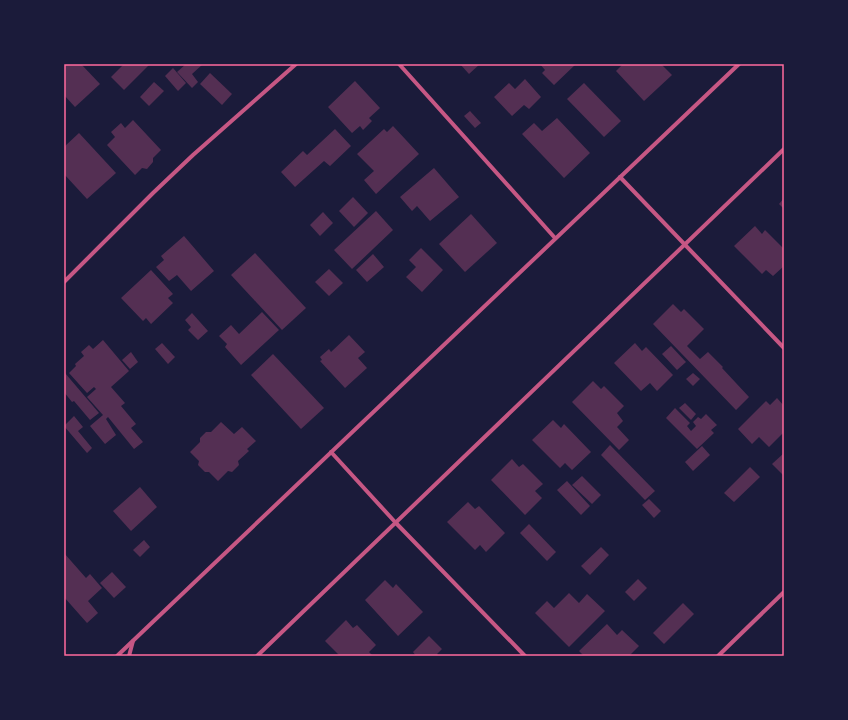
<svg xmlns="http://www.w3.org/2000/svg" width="848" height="720" font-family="Inter,sans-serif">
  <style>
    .building { fill: #542f53 }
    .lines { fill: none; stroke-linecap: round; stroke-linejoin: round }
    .minor { stroke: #c65784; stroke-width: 4 }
    .neatline { fill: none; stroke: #ff6b9d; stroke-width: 1.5 }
  </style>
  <rect width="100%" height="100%" fill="#1b1b3a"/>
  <g class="building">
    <polygon points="64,64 81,64 100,84 75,107 64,95"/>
    <polygon points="124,64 150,64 124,90 111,77"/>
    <polygon points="186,64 203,64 192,74 198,82 192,88 177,72"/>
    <polygon points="460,64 480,64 469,74"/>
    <polygon points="540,64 576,64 554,85 542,73 545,70"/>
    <polygon points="623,64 661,64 672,75 644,101 616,71"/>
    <polygon points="173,68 186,83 178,91 165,76"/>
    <polygon points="210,73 232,94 222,105 200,84"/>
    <polygon points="525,79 541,97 529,109 524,105 512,116 494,97 509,83 515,89"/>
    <polygon points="355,81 380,108 369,118 372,121 363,130 360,126 352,133 328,107"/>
    <polygon points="154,82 164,91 149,106 140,97"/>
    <polygon points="584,83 621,121 604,137 567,99"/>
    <polygon points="470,111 481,123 475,128 464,116"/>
    <polygon points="557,118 590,153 564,178 522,134 534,123 542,131"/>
    <polygon points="133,120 161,150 153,158 153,162 147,169 142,168 135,175 107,145 115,137 111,132 121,123 125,128"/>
    <polygon points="393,126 419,154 376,194 364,180 374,171 357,154 384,129 387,132"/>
    <polygon points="335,129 351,146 330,166 324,161 295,187 281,172 303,151 307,155"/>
    <polygon points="79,133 116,173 87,199 64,174 64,147"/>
    <polygon points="434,168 459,197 430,221 417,206 412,211 400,197"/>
    <polygon points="353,197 368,213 354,227 339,211"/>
    <polygon points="784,198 784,209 779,204"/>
    <polygon points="376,211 393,230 352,269 334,250"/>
    <polygon points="323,212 333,223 320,236 310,225"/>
    <polygon points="471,214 497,243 465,272 439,244"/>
    <polygon points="755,226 762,234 765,230 784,249 784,266 773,276 766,270 762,274 734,246"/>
    <polygon points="184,236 214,271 191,291 177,275 169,281 156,267 164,260 161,256"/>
    <polygon points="421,248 443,270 422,292 406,277 416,267 409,260"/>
    <polygon points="255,253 306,308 282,330 231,275"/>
    <polygon points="373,254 384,267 367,282 356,270"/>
    <polygon points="329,269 343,283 329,296 315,282"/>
    <polygon points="151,270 173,294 168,298 173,303 151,324 146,318 143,321 121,298"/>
    <polygon points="673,304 681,312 684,309 704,329 687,346 700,359 708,352 723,367 722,368 749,397 736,410 653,324"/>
    <polygon points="262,312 279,330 241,365 225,347 227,344 219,336 231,325 239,334"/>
    <polygon points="192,313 208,331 198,340 188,330 191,327 185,320"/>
    <polygon points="349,335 365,352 358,358 367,368 345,388 320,361 322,360 320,357 329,349 331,352"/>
    <polygon points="103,340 129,371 111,387 125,403 121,406 136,424 131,428 143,442 134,449 108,417 106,419 116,435 105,444 90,426 103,415 87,397 96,389 94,387 87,393 69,373 76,366 75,364 84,356 81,352 89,345 93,349"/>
    <polygon points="162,343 175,357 168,364 155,349"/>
    <polygon points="635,343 642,351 646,347 673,375 657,391 650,383 641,391 614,363"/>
    <polygon points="671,346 686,362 677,370 662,354"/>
    <polygon points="131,352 138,362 130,369 122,360"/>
    <polygon points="273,354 324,408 301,429 251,375"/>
    <polygon points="65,373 99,413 90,420 74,401 72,402 64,392 64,374"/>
    <polygon points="693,373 700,379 693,386 686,379"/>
    <polygon points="593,381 601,389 604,386 624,406 617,413 623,421 617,427 629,440 619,450 572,402"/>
    <polygon points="777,398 784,406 784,432 769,447 759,437 752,444 738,429 766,401 770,405"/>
    <polygon points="685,403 696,414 691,420 679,408"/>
    <polygon points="675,408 690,423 687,426 691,431 696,426 693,422 698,417 701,419 706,414 717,425 711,430 714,433 697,449 666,418"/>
    <polygon points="74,416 83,427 78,431 92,448 87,453 64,426"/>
    <polygon points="553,420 561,428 564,424 591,452 572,470 565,463 560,468 532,440"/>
    <polygon points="221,422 234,434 242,427 256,441 247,449 249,451 238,461 239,465 232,472 228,471 218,481 209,472 205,472 198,465 199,461 190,452 200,442 200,438 206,432 211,432"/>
    <polygon points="610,445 655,491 645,500 601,455"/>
    <polygon points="702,446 710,455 693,471 685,462"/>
    <polygon points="784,453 784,476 772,464"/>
    <polygon points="512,459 519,467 523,464 543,484 535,491 542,498 525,515 491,480"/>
    <polygon points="750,467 760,477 734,502 724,493"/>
    <polygon points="582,476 601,495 592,504 572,485"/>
    <polygon points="567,481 590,506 581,515 557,490"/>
    <polygon points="140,487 157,507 131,531 113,511"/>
    <polygon points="649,499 661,511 654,518 642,505"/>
    <polygon points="468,502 475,509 479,506 505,533 486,552 480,545 475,550 447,522"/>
    <polygon points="529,524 556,552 547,561 520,533"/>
    <polygon points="144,540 150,547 140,557 133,550"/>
    <polygon points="601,547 609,555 590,575 581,566"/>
    <polygon points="64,553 86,578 90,574 102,588 88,601 98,613 87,623 64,597"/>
    <polygon points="112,572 126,587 114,598 100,583"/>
    <polygon points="638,579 647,588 634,601 625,592"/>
    <polygon points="385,580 393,588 396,584 423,612 398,636 365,600"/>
    <polygon points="569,593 579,603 587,594 605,611 569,647 535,613 547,601 554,608"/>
    <polygon points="683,603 694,614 664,644 653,633"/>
    <polygon points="346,620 353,628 357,625 376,645 369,652 373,656 340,656 325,641"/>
    <polygon points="607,624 617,635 622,630 639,646 629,656 584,656 579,651"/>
    <polygon points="429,636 442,649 437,654 439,656 416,656 413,652"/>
  </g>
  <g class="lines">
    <g class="minor">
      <polyline points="399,64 555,238"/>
      <polyline points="620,177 784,348"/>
      <polyline points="64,282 153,193 193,155 296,64"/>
      <polyline points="331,452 395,522 525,656"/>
      <polyline points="117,656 739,64"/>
      <polyline points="129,656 133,641"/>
      <polyline points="257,656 784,149"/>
      <polyline points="718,656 784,592"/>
    </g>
  </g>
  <rect width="848" height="720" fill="none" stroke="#1b1b3a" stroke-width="130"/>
  <rect x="65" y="65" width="718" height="590" class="neatline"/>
</svg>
